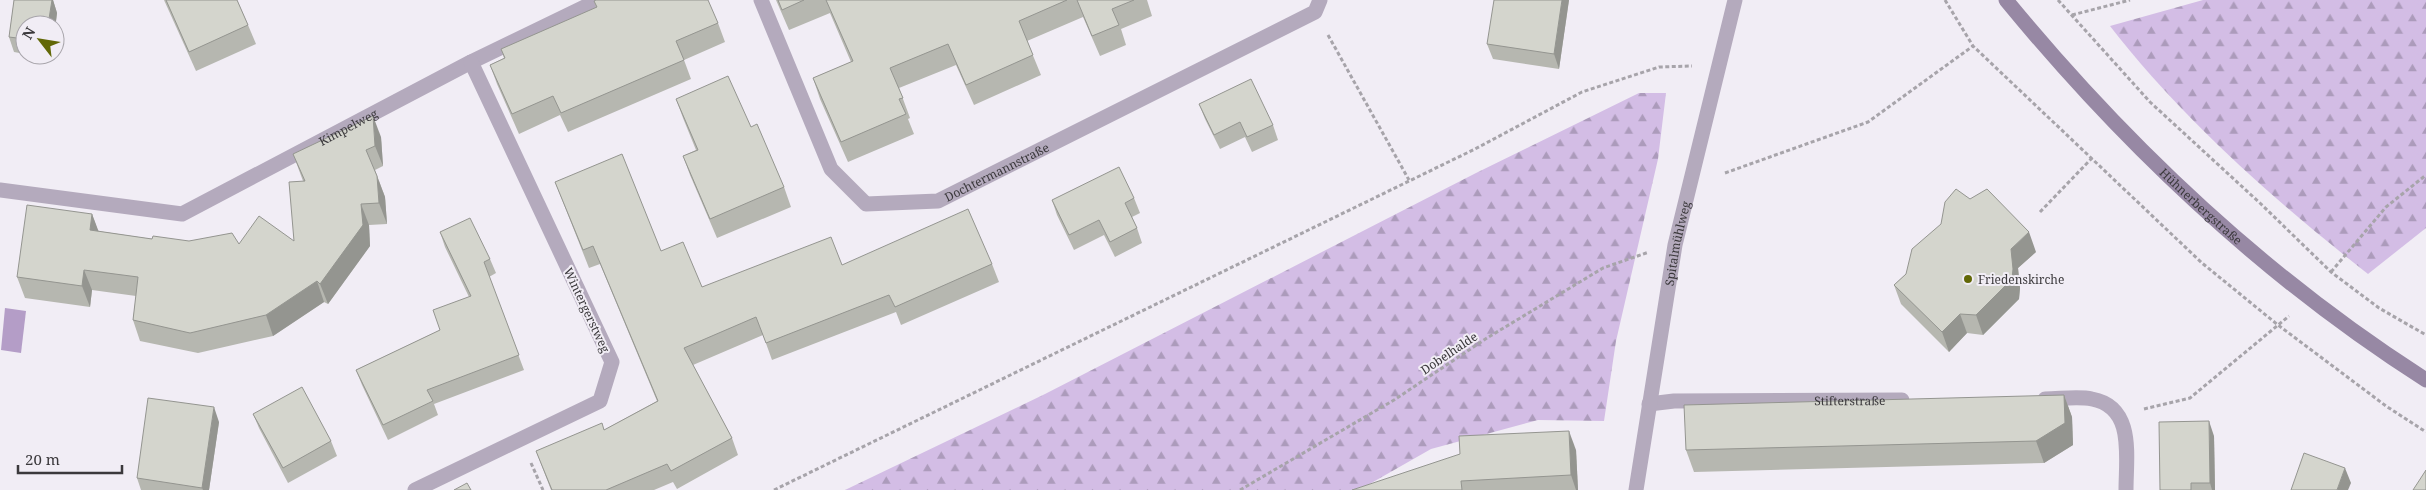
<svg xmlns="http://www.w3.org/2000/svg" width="2426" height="490" font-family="'Noto Serif',serif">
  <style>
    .forest { fill: url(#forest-firs) }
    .water { fill: #b49dc7 }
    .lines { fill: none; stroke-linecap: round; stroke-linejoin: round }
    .path { stroke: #a7a4aa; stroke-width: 3; stroke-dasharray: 4 2.5; stroke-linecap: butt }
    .street { stroke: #b4aabd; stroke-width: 15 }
    .secondary { stroke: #9788a4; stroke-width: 15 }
    .wall { fill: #b6b7b0 }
    .shaded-wall { fill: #949590 }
    .building { fill: #d4d5cd; stroke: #949590 }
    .poi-dot { fill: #626807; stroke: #f1edf5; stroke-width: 2 }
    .labels { text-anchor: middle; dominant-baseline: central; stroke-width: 4; stroke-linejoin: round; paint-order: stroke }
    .street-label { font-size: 12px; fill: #3b393c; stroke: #f1edf5 }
    .poi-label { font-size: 12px; fill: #3b393c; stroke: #f1edf5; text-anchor: start }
  </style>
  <defs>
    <pattern id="forest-firs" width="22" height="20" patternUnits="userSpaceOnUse" patternTransform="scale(1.25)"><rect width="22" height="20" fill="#d3bde5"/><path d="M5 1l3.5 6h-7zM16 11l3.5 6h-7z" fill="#ac9bbb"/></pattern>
  </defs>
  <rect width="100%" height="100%" fill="#f1edf5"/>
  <g class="forest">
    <path d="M 2203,0 L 2426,0 L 2426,228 L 2368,274 C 2275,201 2183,120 2110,26 Z"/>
    <polygon points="1639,93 1666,93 1658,159 1616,341 1604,421 1538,420 1431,449 1359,490 845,490 1045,394 1476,173"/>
  </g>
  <polygon class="water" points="5,308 26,311 21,353 1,350"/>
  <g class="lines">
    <g class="path">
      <polyline points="1945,0 1973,46 2202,263 2278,325 2386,406 2426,432"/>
      <polyline points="2058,0 2150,102 2261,204 2331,272 2379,308 2426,335"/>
      <polyline points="2072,15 2130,0"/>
      <polyline points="1328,35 1409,180"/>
      <polyline points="1725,173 1868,122 1973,46"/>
      <polyline points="2040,212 2092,158"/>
      <polyline points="2331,272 2386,207 2426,175"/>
      <polyline points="2144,409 2190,398 2289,316"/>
      <polyline points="531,463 543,490"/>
      <polyline points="774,490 1475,149 1582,92 1659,67 1692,66"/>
      <polyline points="1240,490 1394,400 1487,338 1603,268 1649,252"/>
    </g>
    <g class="street">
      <path id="s1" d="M 761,0 L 831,169 L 866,204 L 938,201 L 1315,12 L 1320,0"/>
      <path id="s2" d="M 0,190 L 182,214 L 471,62 L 599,0"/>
      <path d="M 2045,399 C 2060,399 2078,396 2092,399 C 2135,407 2126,456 2126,490"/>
      <path id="s3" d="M 1649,404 L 1674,401 L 1902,400"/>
      <polyline points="415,490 600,401 612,362 471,62"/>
      <path id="s4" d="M 1636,490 L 1675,245 L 1735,0"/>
    </g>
    <path class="secondary" id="s5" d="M 2006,0 C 2126,146 2266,278 2426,380"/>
  </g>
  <g class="wall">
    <polygon points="14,0 53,0 57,13 55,29 55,25 25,25 25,54 14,52 9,37"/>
    <polygon points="164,0 237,0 248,25 256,44 196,71"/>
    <polygon points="776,0 1147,0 1152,16 1121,29 1126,45 1100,56 1083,17 1027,41 1041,75 974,105 956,65 899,88 910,118 908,119 914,134 848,162 820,99 813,78 851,62 830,13 789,30"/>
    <polygon points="1569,0 1559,69 1493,59 1487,44"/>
    <polygon points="594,1 718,23 725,42 684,60 691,79 568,132 560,115 519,134 497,84 490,65 504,58 501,49 596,8"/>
    <polygon points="35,55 51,55 51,57"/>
    <polygon points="676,99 751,127 784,187 791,207 717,238 690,175 683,156 696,150 683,118"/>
    <polygon points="1199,104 1273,125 1278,140 1252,152 1245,137 1220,149 1205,119"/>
    <polygon points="381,137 383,166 375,170 385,197 387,224 369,225 370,246 328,304 324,302 273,336 198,353 140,341 133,320 136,296 92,290 90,307 25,298 17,277 92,214 98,231 152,239 239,244 294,241 303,181 293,154"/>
    <polygon points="555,182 661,251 702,287 842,265 992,264 999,282 901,325 896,312 772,360 763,335 693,365 732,438 738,455 677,489 673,482 654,490 551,490 536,451 604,430 657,401 600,264 589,268"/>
    <polygon points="1134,198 1140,213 1132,217 1137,228 1142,243 1115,257 1104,235 1074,250 1057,215 1052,200"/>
    <polygon points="440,232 490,259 496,273 489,277 524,370 434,404 438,415 388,440 362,385 356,370 440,330 469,297 445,247"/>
    <polygon points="2036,252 2018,268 2020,288 2019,299 1983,335 1967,333 1949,352 1901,304 1894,285 1906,274"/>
    <polygon points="2064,395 2072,417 2073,445 2044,463 1694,472 1686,450"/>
    <polygon points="253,414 331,441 337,456 288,483 259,428"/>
    <polygon points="219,422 209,490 141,490 137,478"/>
    <polygon points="2214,436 2215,490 2160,490"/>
    <polygon points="1576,450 1578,490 1352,490"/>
  </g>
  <g class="shaded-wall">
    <polygon points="52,0 53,0 57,13 55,29 55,25 48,25"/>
    <polygon points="1562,0 1569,0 1559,69 1554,54"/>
    <polygon points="373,116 381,137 383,166 375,146"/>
    <polygon points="377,176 385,197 387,224 379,203"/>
    <polygon points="361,204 369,225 370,246 328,304 320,284"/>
    <polygon points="92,214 100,235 90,230"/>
    <polygon points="2029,232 2036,252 2018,268 2020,288 2019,299 1983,335 1976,315 2011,249"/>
    <polygon points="84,270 92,290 90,307 82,286"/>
    <polygon points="317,281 324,302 273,336 266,315"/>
    <polygon points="1960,314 1967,333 1949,352 1942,332"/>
    <polygon points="2064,395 2072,417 2073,445 2044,463 2036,441"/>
    <polygon points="214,407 219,422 209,490 203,490 202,488"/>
    <polygon points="2209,421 2214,436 2215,490 2212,490 2210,483"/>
    <polygon points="1569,431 1576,450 1578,490 1576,490 1571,475"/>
    <polygon points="2345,468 2351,483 2348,490 2337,490"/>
  </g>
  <g class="building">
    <polygon points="14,0 52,0 48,25 25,25 25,39 9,37"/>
    <polygon points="166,0 237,0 248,25 189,52"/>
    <polygon points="596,0 708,0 718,23 676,41 684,60 561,113 553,96 512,114 490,65 505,58 501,49 597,7 594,1"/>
    <polygon points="778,0 804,0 782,10"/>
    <polygon points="826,0 1067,0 1019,21 1033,55 966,85 948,44 890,68 903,98 899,99 906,114 841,142 813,78 853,61"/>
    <polygon points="1077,0 1134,0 1112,9 1119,25 1092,36"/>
    <polygon points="1494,0 1562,0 1554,54 1487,44"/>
    <polygon points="728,76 751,127 757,124 784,187 710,219 683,156 698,150 676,99"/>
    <polygon points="1251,79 1273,125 1247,137 1240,122 1214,135 1199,104"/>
    <polygon points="373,116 375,146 366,150 377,176 379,203 361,204 363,225 320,284 317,281 266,315 190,333 133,320 138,277 84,270 82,286 17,277 27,205 92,214 90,230 152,239 153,236 189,241 232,233 239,244 259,216 294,241 289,182 305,181 293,154"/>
    <polygon points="622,154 661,251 683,242 702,287 831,237 842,265 968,209 992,264 895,307 889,295 766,343 756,317 684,348 732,438 671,471 667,464 606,490 552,490 536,451 602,423 604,430 658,401 593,246 583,250 555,182"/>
    <polygon points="1119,167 1134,198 1125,203 1137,228 1110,242 1099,220 1069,235 1052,200"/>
    <polygon points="1956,189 1970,199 1987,189 2029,232 2011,249 2013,269 2012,279 1976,315 1960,314 1942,332 1894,285 1906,274 1912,249 1941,224 1945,202"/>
    <polygon points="470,218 490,259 484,262 519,355 427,390 433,401 383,425 356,370 440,330 433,310 471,296 440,232"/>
    <polygon points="302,387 331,441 283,468 253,414"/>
    <polygon points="2064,395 2065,423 2036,441 1686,450 1684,405"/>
    <polygon points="148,398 214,407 202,488 137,478"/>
    <polygon points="2209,421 2210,483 2191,483 2191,490 2160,490 2159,422"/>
    <polygon points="1569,431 1571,475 1461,481 1462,490 1352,490 1460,454 1459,436"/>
    <polygon points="2304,453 2345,468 2337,490 2291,490"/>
    <polygon points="2426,470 2426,490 2413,490"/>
    <polygon points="467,483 471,490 454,490"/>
  </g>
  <circle class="poi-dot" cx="1968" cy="279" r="5"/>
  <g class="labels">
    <g class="street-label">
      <text stroke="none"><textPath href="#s2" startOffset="371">Kimpelweg</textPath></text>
      <text stroke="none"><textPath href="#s1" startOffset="370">Dochtermannstraße</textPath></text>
      <text stroke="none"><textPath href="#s5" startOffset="284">Hühnerbergstraße</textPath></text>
      <text stroke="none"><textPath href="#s4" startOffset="250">Spitalmühlweg</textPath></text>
      <text transform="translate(587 310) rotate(65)">Wintergerstweg</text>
      <text transform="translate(1449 353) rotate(-34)">Dobelhalde</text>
      <text stroke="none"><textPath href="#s3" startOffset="201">Stifterstraße</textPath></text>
    </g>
    <g class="poi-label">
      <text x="1978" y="279">Friedenskirche</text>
    </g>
  </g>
  <g transform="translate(40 40) rotate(301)"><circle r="24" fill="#f1edf5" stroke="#a8a5ab"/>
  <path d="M0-4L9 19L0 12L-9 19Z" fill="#626807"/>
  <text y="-8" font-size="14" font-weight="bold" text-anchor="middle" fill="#3b393c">N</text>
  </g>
  <path d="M18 465v8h104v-8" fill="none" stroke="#3b393c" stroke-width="2.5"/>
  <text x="25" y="465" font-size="15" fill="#3b393c" stroke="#f1edf5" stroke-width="4" paint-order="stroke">20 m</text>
</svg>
